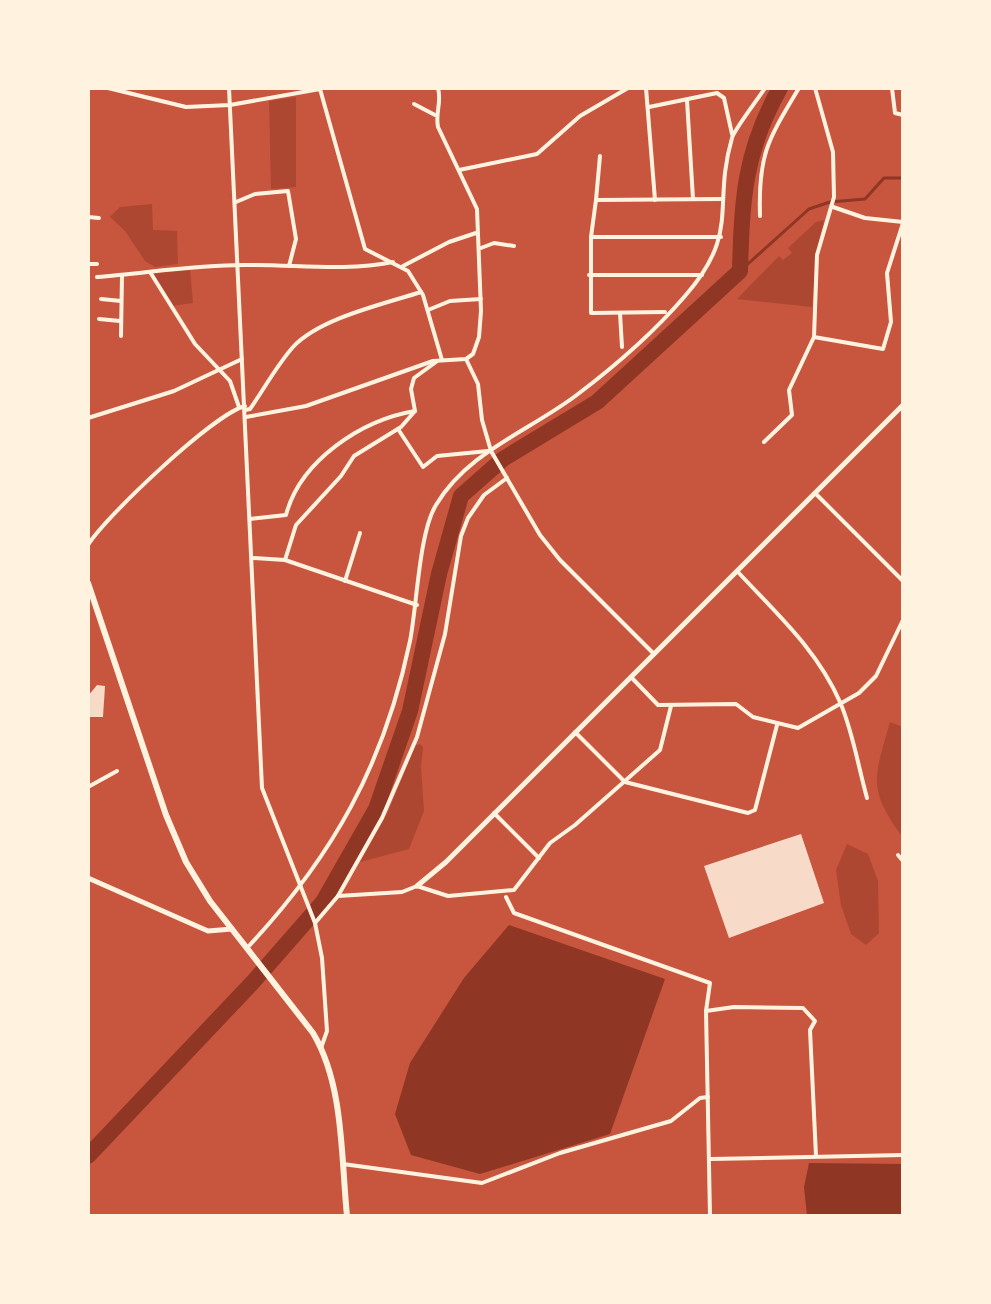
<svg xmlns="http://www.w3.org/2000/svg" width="991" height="1304" font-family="'Fira Sans',sans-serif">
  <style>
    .green { fill: #ae4732 }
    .water { fill: #8f3625 }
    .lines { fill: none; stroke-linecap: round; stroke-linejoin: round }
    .stream { stroke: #8f3625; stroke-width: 3 }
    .river { stroke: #8f3625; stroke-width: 16 }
    .building { fill: #f7dbc8 }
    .minor { stroke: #fff3e0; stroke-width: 4 }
    .tertiary { stroke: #fff3e0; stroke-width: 5 }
    .secondary { stroke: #fff3e0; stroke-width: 6 }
  </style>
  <rect width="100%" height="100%" fill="#c8553d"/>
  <g class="green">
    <polygon points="296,97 296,187 271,189 269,101"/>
    <polygon points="152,204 153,230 177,231 178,264 155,267 145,261 125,231 110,217 120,207"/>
    <polygon points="824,220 816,254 812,307 737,299 779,256 783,260 792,253 788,248 816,222"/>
    <polygon points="190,269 193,303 172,306 153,274"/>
    <path d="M 890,722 L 903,727 L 903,838 C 867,788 874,779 890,722 Z"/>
    <polygon points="420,744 423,747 421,767 424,811 409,849 360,862 388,812 415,746"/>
    <polygon points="847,844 868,854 878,881 879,933 866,945 851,934 841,905 836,870"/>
  </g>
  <g class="water">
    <polygon points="509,925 665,979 610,1134 480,1174 411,1155 395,1114 410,1063 464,978"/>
    <polygon points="809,1163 903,1164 903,1216 807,1216 804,1187"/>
  </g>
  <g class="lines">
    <polyline class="stream" points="740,271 809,209 830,202 865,199 884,178 903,178"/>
    <path class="river" d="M 88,1156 L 253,982 L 323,902 L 376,809 L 410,711 L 439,574 L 461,496 L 503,459 L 597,402 L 740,271 C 742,200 744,152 780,88"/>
  </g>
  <g class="building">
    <polygon points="97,685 105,686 103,717 88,717 88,696"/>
    <polygon points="801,834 824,903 729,938 704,866"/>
  </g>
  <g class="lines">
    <g class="minor">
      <polyline points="108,88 186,107 230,105 320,89 365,249 408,271 423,295 442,360"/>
      <polyline points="229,88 262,788 315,923 322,958 327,1031 321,1048"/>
      <polyline points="646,88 655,200"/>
      <polyline points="815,88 833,152 834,197 817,255 814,337 883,349 891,322 887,273 903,223"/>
      <polyline points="892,88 895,113 903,115"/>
      <polyline points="687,100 693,199"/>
      <polyline points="414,104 435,115"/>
      <polyline points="649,107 717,93 724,98 732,134"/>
      <polyline points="459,170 537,154 580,116 628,88"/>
      <polyline points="596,200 600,156"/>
      <polyline points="236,202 255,194 288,191 296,239 289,266"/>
      <polyline points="833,207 865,218 903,222"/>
      <path d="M 760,216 C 758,154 768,140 799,88"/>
      <polyline points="88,217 99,218"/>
      <polyline points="591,237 721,237"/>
      <polyline points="481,248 494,243 514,246"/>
      <polyline points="88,264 97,264"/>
      <polyline points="403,266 449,242 476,233"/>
      <polyline points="150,272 195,344 230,381 239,407"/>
      <polyline points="589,275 702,275"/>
      <path d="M 97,277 C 147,273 194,265 244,265 C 294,264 343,272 393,262"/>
      <polyline points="101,299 121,301"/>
      <polyline points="428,310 450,301 481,299"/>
      <polyline points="665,312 591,313 591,237 596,200 723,199"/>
      <polyline points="620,313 622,347"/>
      <polyline points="99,319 120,321"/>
      <polyline points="121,336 122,275"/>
      <polyline points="466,359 478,384 482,420 491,451 540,535 560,560 654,654"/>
      <path d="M 245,410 L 250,409 C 264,389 277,365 293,347 C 320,318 384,304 421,292"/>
      <path d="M 246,417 L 306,406 L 433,361 L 466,359 L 473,354 L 479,337 L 481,311 L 477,209 L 438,127 C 435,112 442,103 438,88"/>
      <polyline points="88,418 174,391 242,359"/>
      <polyline points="398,429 423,467 437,456 488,451"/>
      <polyline points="764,442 792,415 789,390 814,337"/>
      <polyline points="815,493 903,581"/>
      <path d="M 250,519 L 286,515 C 300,461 361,420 415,411 L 411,389 L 414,378 L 436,362"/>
      <path d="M 88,545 C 106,516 214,414 245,406"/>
      <polyline points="252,558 285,560 417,605"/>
      <polyline points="285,560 296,525 341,476 354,456 401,427 415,411"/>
      <path d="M 737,571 C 775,612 817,649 840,702 C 853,732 858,766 867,798"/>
      <polyline points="345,581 360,533"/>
      <polyline points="631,677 658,705 736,704 753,717 798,728 859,693 876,676 903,620"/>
      <polyline points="575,732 625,782 748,813 755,810 777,725"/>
      <polyline points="88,787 117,771"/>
      <polyline points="494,813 539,858"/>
      <polyline points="898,855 903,861"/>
      <polyline points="338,896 382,818 417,737 445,634 461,536 468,518 484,495 507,478"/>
      <polyline points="506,897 514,913 710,983 706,1011"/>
      <polyline points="315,923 338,896 402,892 417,886 448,896 514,890 550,843 575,825 660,750 671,706"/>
      <path d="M 248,947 C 333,856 384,765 410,641 C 417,606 419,532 436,505 C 468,451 530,431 578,394 C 615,366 655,331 685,296 C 741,232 712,207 732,138 C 734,130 758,99 765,88"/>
      <polyline points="711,1159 903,1155"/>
      <polyline points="343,1164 482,1183 560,1153 671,1121 700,1098 708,1097"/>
      <polyline points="690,1216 696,1216"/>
      <polyline points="710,1216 706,1011 734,1007 803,1008 815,1021 810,1030 816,1156"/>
    </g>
    <g class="tertiary">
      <polyline points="88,878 208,931 232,929"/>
      <polyline points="417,886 446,862 903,405"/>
    </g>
    <path class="secondary" d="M 88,583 L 166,815 L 186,862 L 210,901 L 313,1033 C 344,1085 341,1157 347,1216"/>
  </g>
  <rect width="991" height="1304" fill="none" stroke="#fff3e0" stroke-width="180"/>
</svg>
